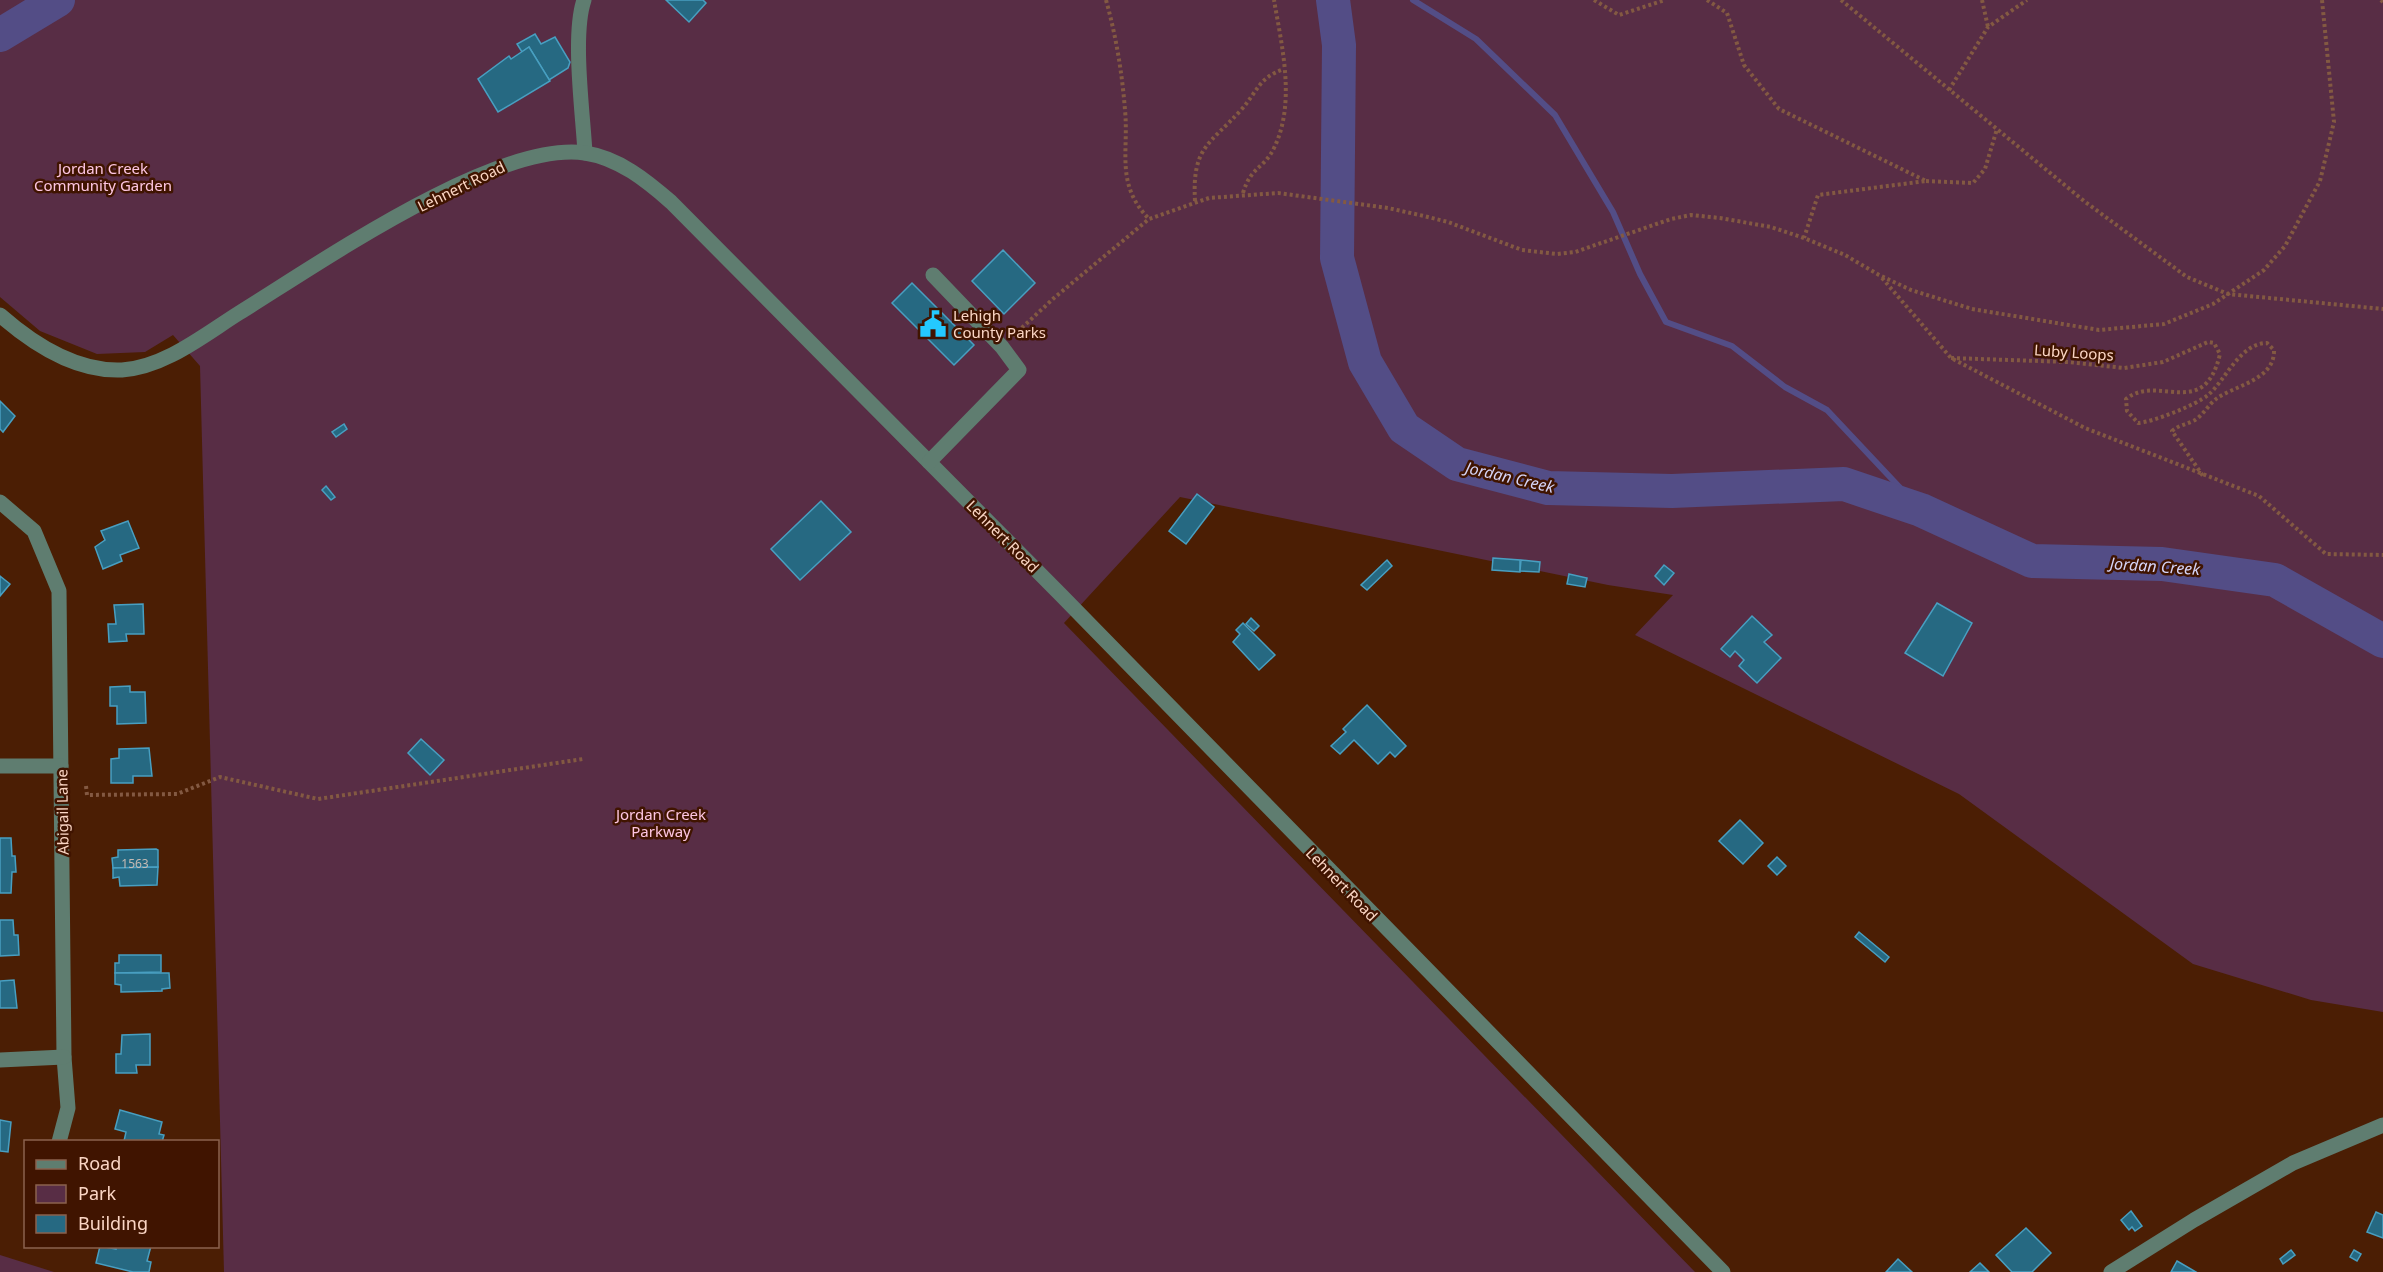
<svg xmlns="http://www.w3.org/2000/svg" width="2383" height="1272" font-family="'Noto Sans',sans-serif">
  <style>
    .green { fill: #582d45 }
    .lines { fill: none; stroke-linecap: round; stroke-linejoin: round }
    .stream { stroke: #534d86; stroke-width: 6 }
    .river { stroke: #534d86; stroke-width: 34 }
    .building { fill: #266982; stroke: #489fc1; stroke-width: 1.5 }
    .path { stroke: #835942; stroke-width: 4; stroke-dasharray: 3 3; stroke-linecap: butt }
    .minor { stroke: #5f7d70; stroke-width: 15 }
    .labels { text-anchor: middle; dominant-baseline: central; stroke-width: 5; stroke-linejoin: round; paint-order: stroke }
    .number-label { font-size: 12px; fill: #c6bbb4 }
    .park-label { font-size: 15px; fill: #fdc6e2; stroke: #401400 }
    .street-label { font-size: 15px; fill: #fbd6c4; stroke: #401400 }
    .poi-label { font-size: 15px; fill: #fbd6c4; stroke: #401400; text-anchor: start }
    .water-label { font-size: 16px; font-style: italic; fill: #d5d4f7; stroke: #401400 }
  </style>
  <rect width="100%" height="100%" fill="#4b1e04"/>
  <g class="green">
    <polygon points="0,0 2383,0 2383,1012 2311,1000 2193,964 1959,794 1635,635 1673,595 1608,585 1180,497 1064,623 1695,1272 224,1272 200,366 173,335 145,352 97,354 40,331 0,297"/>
    <polygon points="0,1255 54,1272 0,1272"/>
  </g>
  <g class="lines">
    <polyline class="stream" points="1413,0 1476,39 1555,115 1613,212 1640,274 1666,322 1732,346 1785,387 1827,410 1921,510"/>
    <g class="river">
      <polyline points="1333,0 1339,45 1337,258 1365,362 1404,428 1457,464 1548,488 1672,491 1844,484 1921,510 2032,561 2162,564 2275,580 2383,641"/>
      <polyline points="0,35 58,0"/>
    </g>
  </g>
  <g class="building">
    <polygon points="666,0 703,0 706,3 689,22"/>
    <polygon points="535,34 541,44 555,37 570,62 568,68 549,80 529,47 522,52 517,44"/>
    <polygon points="529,47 550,81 498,112 478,79 509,56 511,59"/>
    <polygon points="1003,250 1035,283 1004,314 972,281"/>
    <polygon points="912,283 974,345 954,365 892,303"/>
    <polygon points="0,401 15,416 3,432 0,429"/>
    <polygon points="344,424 347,429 336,437 332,432"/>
    <polygon points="326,486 335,497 331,500 322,490"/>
    <polygon points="1197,494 1214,507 1186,544 1169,531"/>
    <polygon points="821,501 851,532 800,580 771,549"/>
    <polygon points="128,521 139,548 120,555 122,561 103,569 95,547 105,540 101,531"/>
    <polygon points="1493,558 1520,560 1520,572 1492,570"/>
    <polygon points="1387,560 1392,566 1367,590 1361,585"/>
    <polygon points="1521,560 1540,562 1539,572 1520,571"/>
    <polygon points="1664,565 1674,573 1664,585 1655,576"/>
    <polygon points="1569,574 1587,578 1585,587 1567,584"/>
    <polygon points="0,576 10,584 0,596"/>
    <polygon points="1937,603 1972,623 1943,676 1905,653"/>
    <polygon points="143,604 144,634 126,634 127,641 109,642 108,624 116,624 114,605"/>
    <polygon points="1752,616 1772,635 1764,642 1781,658 1757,683 1739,666 1744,660 1735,651 1730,657 1721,649"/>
    <polygon points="1251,618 1259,626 1254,631 1246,624"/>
    <polygon points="1243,623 1275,655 1259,670 1233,642 1240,634 1236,630"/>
    <polygon points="130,686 130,692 145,692 146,723 117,724 117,706 110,706 110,687"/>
    <polygon points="1367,705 1406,746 1395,757 1390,752 1378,764 1354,740 1340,754 1331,746 1346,732 1343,729"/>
    <polygon points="421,739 444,760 430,775 408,753"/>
    <polygon points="149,748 152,776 133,776 133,783 111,783 111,759 119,758 119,749"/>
    <polygon points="1740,820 1763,843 1743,864 1719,841"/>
    <polygon points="0,838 11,838 12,856 15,856 16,872 12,872 11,893 0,893"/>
    <polygon points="156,849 158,850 158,867 113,868 112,858 118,857 118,850"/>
    <polygon points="1777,857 1786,866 1777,875 1768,866"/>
    <polygon points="158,867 157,885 120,886 119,877 113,878 113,868"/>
    <polygon points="0,920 13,920 14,935 18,935 19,955 0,956"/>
    <polygon points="1859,932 1889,957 1885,962 1855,937"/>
    <polygon points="119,955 161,955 161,972 115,973 115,963 119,963"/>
    <polygon points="115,973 169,973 170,988 162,989 162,991 121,992 121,985 115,984"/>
    <polygon points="14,980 17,1008 0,1008 0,981"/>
    <polygon points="150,1034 150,1065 136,1065 137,1073 116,1073 116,1054 121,1054 122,1035"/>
    <polygon points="120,1110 162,1122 159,1134 164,1135 162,1142 124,1141 126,1132 115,1129"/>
    <polygon points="0,1120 11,1122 8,1152 0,1151"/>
    <polygon points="2131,1211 2142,1226 2135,1231 2132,1227 2129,1230 2121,1220"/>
    <polygon points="2376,1212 2383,1215 2383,1238 2367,1232"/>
    <polygon points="2026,1228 2051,1253 2032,1272 2012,1272 1996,1255"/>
    <polygon points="100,1246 116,1249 116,1246 151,1246 147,1261 151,1262 149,1272 133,1272 96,1263"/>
    <polygon points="2291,1250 2295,1255 2283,1264 2280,1259"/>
    <polygon points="2354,1250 2361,1254 2357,1261 2350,1257"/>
    <polygon points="1898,1259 1912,1272 1886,1272"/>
    <polygon points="2177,1261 2196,1272 2171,1272"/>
    <polygon points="1980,1263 1989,1272 1970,1272"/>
  </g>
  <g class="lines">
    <g class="path">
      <path d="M 1106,0 C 1116,36 1122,72 1125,110 C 1129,152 1115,184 1149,219"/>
      <polyline points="1594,0 1619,15 1665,0"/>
      <polyline points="1707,0 1727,13 1744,65 1779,109 1926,181 1818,195 1804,238"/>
      <polyline points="1841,0 2084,201 2187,277 2228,294 2383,309"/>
      <polyline points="1982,0 1988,27"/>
      <polyline points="2381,0 2383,2"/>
      <polyline points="1949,90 1988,27 2027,0"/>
      <polyline points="1926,181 1973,183 1985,169 1997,129"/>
      <path d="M 1243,193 C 1251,166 1264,169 1274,148 C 1296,103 1282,47 1274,0"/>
      <path d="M 1195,201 C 1192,147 1209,145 1241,110 C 1258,91 1258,78 1284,69"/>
      <polyline points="1882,278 1951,358 2085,428 2259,496 2326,554 2383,555"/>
      <polyline points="1013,336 1054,298 1149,219 1209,198 1278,193 1388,208 1424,216 1448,222 1522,250 1557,254 1575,252 1671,219 1691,215 1720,218 1771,227 1804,238 1845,255 1879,275 1911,290 1972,309 2099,330 2164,324 2213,304 2264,270 2285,246 2320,181 2334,122 2322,0"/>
      <path d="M 1951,358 L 2068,362 L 2124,368 L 2163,362 L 2208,342 L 2214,343 L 2220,354 C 2204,422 2158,373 2126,399 L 2127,411 L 2138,423 C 2153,422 2196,405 2208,395 C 2225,381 2240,343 2267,343 L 2274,350 C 2275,380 2235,385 2216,399 C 2208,405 2202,417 2193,421 C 2185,425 2179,425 2172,431 L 2203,476"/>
      <polyline points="86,786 87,795 177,794 220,777 318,799 583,759"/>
    </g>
    <g class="minor">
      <path d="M 584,0 C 572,35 583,114 585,153"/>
      <path d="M 0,315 C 33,344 76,372 122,370 C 165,367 204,335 239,313 C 317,265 496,140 585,153 C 619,158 647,181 671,202 L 1061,595 L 1723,1272"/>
      <polyline points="929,462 1019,370 1002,347 933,275"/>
      <polyline points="0,502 34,531 59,591 64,1057 68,1108 59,1142"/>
      <polyline points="0,766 61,766"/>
      <polyline points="0,1060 64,1057"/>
      <polyline points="2111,1272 2194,1220 2293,1163 2383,1125"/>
    </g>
  </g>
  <defs>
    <symbol id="civic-bare" viewBox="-9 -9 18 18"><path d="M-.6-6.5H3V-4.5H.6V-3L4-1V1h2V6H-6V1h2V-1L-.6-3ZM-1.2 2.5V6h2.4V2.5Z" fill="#24c9fe" stroke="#401400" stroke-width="2.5" paint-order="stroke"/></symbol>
  </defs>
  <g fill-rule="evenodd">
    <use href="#civic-bare" x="914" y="305" width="38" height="38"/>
  </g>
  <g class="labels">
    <g class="number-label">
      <text x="135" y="863">1563</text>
    </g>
    <g class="park-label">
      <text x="103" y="168">Jordan Creek<tspan x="103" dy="17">Community Garden</tspan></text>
      <text x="661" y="814">Jordan Creek<tspan x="661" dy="17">Parkway</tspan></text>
    </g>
    <g class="street-label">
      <text transform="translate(461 186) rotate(-26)">Lehnert Road</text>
      <text transform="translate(2074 352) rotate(4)">Luby Loops</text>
      <text transform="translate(1003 536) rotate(45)">Lehnert Road</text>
      <text transform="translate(62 812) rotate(-91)">Abigail Lane</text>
      <text transform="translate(1342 884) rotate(46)">Lehnert Road</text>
    </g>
    <g class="poi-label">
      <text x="953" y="315">Lehigh<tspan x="953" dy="17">County Parks</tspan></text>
    </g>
    <g class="water-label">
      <text transform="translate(1510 477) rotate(13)">Jordan Creek</text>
      <text transform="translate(2155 566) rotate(4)">Jordan Creek</text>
    </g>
  </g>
  <rect x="24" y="1140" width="195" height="108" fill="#401400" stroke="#8b624e" stroke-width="1.5"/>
  <rect x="36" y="1160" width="30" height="9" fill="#5f7d70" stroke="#8b624e" stroke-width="1.5"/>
  <text x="78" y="1170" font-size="18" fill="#fbd6c4">Road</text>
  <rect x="36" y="1185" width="30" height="18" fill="#582d45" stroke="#8b624e" stroke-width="1.5"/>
  <text x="78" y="1200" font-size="18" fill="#fbd6c4">Park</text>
  <rect x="36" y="1215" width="30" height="18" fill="#266982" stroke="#8b624e" stroke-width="1.5"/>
  <text x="78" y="1230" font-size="18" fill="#fbd6c4">Building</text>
</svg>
